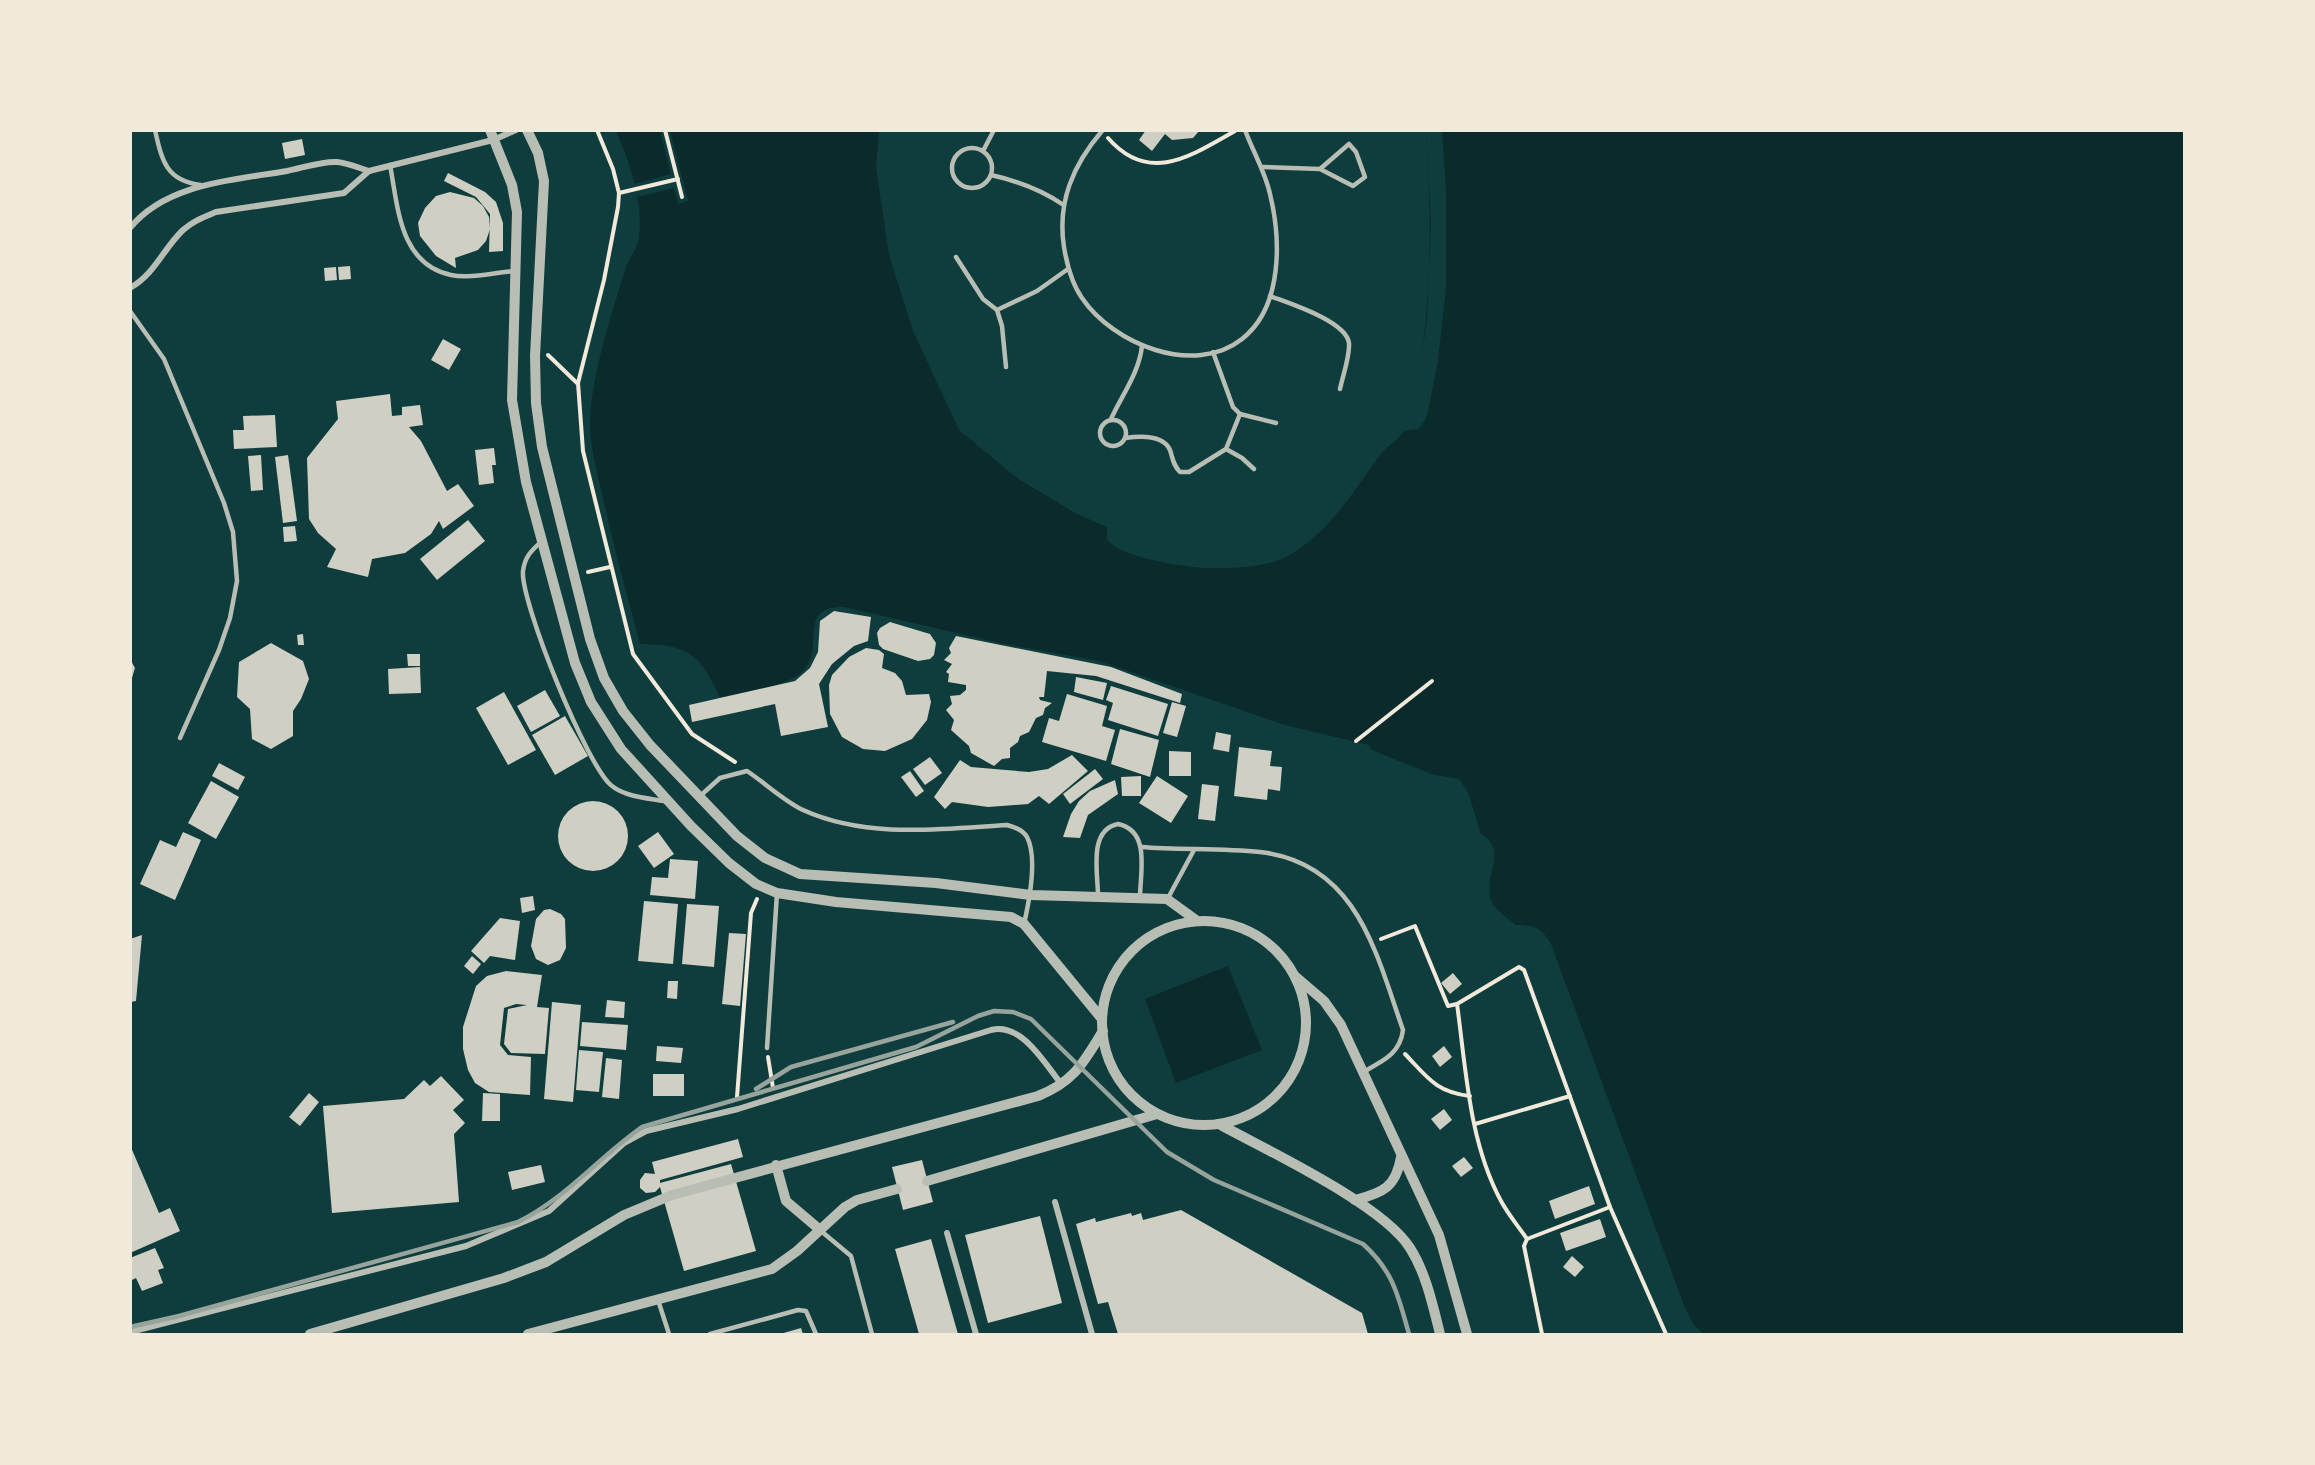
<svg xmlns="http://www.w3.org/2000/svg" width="2315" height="1465" font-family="'Noto Sans',sans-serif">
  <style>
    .water { fill: #0a2a2b }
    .pier { fill: #0f3d3e }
    .building { fill: #cfcfc3 }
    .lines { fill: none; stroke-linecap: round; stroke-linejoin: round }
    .path { stroke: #f1e9da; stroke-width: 4 }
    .service { stroke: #b8beb3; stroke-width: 4.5 }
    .minor { stroke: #b8beb3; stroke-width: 6 }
    .tertiary { stroke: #b8beb3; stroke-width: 10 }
    .rail { stroke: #97a49c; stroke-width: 4.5 }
  </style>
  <rect width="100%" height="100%" fill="#0f3d3e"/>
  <g class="water">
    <path d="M 616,131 L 879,131 L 876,168 L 889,255 L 913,331 L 959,430 L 1017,478 L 1077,514 L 1107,527 L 1107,539 C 1117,557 1185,567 1205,568 C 1224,569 1265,567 1282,559 C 1325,538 1351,495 1378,458 C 1388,444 1404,437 1410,420 C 1418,403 1418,381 1421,362 C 1432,284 1431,209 1426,131 L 2184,131 L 2184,1334 L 1704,1334 L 1694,1325 L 1685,1308 L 1551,944 C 1542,928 1535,925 1516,925 C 1507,918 1497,912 1492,902 C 1481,877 1510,850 1481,834 L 1468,792 L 1459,779 L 1431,774 L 1372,750 L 1369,745 L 1285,725 L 1099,661 L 1000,643 L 844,607 C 796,606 826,647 803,671 C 787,687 742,692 720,697 C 699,653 689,645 640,644 C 627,595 614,547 603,498 C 597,473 590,446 590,421 C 592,373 611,316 625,270 C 628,258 638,250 639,237 C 643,199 630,164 616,131 Z"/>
    <polygon points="1228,966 1262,1050 1176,1083 1145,999"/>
  </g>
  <g class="pier">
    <polygon points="660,131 670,131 688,201 678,204 674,188 638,197 634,184 671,174"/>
    <polygon points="1426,131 1442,131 1446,192 1446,288 1438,361 1427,416 1419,429 1404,431 1413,410 1427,321 1431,221"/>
  </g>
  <g class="building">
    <polygon points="1146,130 1200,130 1193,138 1172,140 1165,134 1152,151 1139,140"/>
    <polygon points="302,139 305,155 285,159 282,143"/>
    <polygon points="448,173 485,192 496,202 503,223 503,251 489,252 490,214 476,197 444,181"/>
    <polygon points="450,192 474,198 483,206 489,217 490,229 486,241 478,250 455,258 456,268 436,256 420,236 418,223 425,208 436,196"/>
    <polygon points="350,266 351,279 339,280 338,267"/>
    <polygon points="336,267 337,280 325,281 324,268"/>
    <polygon points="443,339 461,349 449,370 431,360"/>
    <polygon points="390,394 392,416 402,415 402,407 420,405 423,425 409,427 421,441 447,491 458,484 474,506 443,529 439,521 431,534 405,553 372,559 368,577 327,567 336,549 318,533 309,519 307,458 338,419 336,401"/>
    <polygon points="275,415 277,447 234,449 233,430 244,430 243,416"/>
    <polygon points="494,448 496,465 492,465 494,483 479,485 475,450"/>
    <polygon points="261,455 263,490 251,491 248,456"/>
    <polygon points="288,455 297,521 283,523 275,457"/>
    <polygon points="468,520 485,541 437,580 420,559"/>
    <polygon points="295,526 297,541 284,542 283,527"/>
    <polygon points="834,611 871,617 868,641 854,646 832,664 819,684 828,727 781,736 775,704 692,722 689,705 795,681 810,668 818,652 820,621"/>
    <polygon points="890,622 930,634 936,643 934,655 930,659 918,661 883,649 879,645 877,633 880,628"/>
    <polygon points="303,634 304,645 298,645 297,635"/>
    <polygon points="956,636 1111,667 1182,694 1180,703 1096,676 1047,671 1044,697 1039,697 1040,700 1052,703 1045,708 1043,715 1036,718 1029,732 1020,736 1018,742 1010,748 1010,758 1002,759 994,766 971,753 969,746 951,730 954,720 946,710 952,704 950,696 960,695 966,690 966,685 948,682 949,674 946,672 952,664 944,660 951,653 949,648"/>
    <polygon points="271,643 303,661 309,679 301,699 293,711 293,736 271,749 252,739 250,709 237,697 239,662"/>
    <polygon points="866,648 879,650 884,654 882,668 895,673 902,681 906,695 929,694 931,702 927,720 912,739 885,751 863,749 842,737 830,714 829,685 832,675 849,657"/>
    <polygon points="407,654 420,654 420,666 408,666"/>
    <polygon points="130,659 135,668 131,681 130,681"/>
    <polygon points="420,667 421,693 389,694 388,669"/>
    <polygon points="1076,677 1107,683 1103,700 1074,692"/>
    <polygon points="1111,686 1168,704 1158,736 1108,720 1113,703 1106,700"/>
    <polygon points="545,690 560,716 531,732 517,706"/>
    <polygon points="504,692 536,750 508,765 476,708"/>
    <polygon points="1067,694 1107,706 1102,726 1115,730 1106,761 1042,742 1049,718 1059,721"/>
    <polygon points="1172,702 1186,706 1177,737 1163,733"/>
    <polygon points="565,716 588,756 555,775 532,735"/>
    <polygon points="1120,729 1159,740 1150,777 1111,764"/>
    <polygon points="1216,732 1231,735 1229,752 1213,749"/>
    <polygon points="1239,747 1272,751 1270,766 1282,767 1280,791 1268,789 1267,800 1234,796"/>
    <polygon points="1169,751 1191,752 1191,776 1169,776"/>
    <polygon points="1072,755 1088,771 1049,804 1039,796 1028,804 988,807 952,802 945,809 934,797 960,760 971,767 1029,772 1048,769"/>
    <polygon points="930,757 942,773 925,785 913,769"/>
    <polygon points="219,763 245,777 238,790 212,776"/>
    <polygon points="1095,769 1103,779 1070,804 1063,794"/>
    <polygon points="910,771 924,791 916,797 901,777"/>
    <polygon points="1141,776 1141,796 1122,796 1121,777"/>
    <polygon points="1157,776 1188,796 1171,823 1139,803"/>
    <polygon points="1115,780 1118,794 1088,815 1080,838 1063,837 1071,814 1079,801 1090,791"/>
    <polygon points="211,781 239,797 216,839 188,823"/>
    <polygon points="1202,784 1219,786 1215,821 1198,819"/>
    <circle cx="593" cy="836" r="35"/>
    <polygon points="183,832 201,840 175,900 140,884 160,840 176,847"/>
    <polygon points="658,832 674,854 654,868 638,846"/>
    <polygon points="670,859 698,861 695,899 650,895 652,877 668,878"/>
    <polygon points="533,896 535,910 522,913 520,898"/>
    <polygon points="644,901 678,904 673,964 638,961"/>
    <polygon points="687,904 719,906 714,967 682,964"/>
    <polygon points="550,909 561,914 565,919 566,948 560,960 548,965 536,959 531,946 536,919 544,910"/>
    <polygon points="500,918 520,921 515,960 490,956 484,963 471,951"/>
    <polygon points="729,933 746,934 740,1006 722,1004"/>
    <polygon points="142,935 136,1001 130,1002 130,939"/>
    <polygon points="472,956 481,964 473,974 464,966"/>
    <polygon points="506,971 542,975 537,1007 549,1008 545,1054 511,1053 504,1044 508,1009 527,1005 516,1004 504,1008 500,1045 508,1055 531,1057 530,1095 489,1092 475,1083 468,1070 463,1049 463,1027 476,986 487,976"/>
    <polygon points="1453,973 1462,984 1450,994 1441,983"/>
    <polygon points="668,981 678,981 677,999 667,998"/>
    <polygon points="607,1000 625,1002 624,1018 605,1017"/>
    <polygon points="552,1002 581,1005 573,1102 544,1099"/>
    <polygon points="582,1022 628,1025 626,1050 580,1046"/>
    <polygon points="657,1046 683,1048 681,1063 656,1061"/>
    <polygon points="1444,1046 1452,1057 1440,1067 1432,1056"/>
    <polygon points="579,1050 603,1052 599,1092 576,1090"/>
    <polygon points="606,1058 622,1060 619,1099 602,1097"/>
    <rect x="653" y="1074" width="31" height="22"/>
    <polygon points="441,1076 464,1100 453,1110 465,1123 454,1134 459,1202 332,1213 323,1106 404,1099 424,1080 430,1086"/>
    <polygon points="309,1093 319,1102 300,1126 289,1117"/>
    <polygon points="483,1093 500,1094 500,1121 482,1121"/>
    <polygon points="1444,1109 1452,1120 1440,1130 1431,1119"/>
    <polygon points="738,1139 743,1157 660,1180 660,1183 731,1164 756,1251 684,1271 660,1187 655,1192 646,1193 640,1188 640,1180 645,1173 655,1174 652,1162"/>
    <polygon points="130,1145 159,1213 170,1208 180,1231 130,1253"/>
    <polygon points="1464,1157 1473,1168 1461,1177 1452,1166"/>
    <polygon points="922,1160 933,1202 903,1210 892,1167"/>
    <polygon points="541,1165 545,1182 512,1190 508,1172"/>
    <polygon points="1589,1186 1595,1204 1555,1219 1549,1201"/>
    <polygon points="1181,1210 1362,1313 1368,1334 1118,1334 1108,1302 1098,1304 1076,1224 1095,1218 1096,1222 1131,1213 1132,1216 1141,1213 1143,1220"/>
    <polygon points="1040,1216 1062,1303 988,1323 965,1235"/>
    <polygon points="1600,1219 1606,1237 1566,1251 1560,1233"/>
    <polygon points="931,1239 944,1285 958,1334 919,1334 895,1249"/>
    <polygon points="155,1248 164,1268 158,1270 163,1283 142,1291 136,1278 130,1281 130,1258"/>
    <polygon points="1572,1256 1584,1267 1575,1277 1563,1267"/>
    <polygon points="801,1328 803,1334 780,1334"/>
  </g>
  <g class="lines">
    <g class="path">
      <polyline points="597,130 613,169 619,193 618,207 604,280 578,383 583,451 633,654 692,734 735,762"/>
      <polyline points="665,130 682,197"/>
      <path d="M 1108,138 C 1149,185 1191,156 1235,131"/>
      <polyline points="619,193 678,179"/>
      <polyline points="548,355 577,383"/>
      <polyline points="588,572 610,567"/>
      <polyline points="1356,741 1432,681"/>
      <polyline points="1381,939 1415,926 1448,1006 1457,1004 1519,967 1524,970 1610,1207 1666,1334"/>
      <path d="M 1457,1004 C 1466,1069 1469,1142 1501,1201 C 1508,1214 1518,1226 1527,1239"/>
      <path d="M 1405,1054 C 1428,1078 1436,1092 1470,1096"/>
      <polyline points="768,1057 773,1088"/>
      <polyline points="737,1097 751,913 757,899"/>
      <polyline points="1475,1124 1570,1096"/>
      <polyline points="1542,1334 1524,1246 1527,1239 1610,1207"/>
    </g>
    <g class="service">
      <path d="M 155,130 C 162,162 167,181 201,185"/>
      <path d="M 1102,131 C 1073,165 1057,202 1064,247 C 1067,265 1072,284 1082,298 C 1113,344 1194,377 1242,339 C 1283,307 1281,239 1270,194 C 1265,171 1253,152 1245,130"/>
      <circle cx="972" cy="168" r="20"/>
      <polyline points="983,151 994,130"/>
      <path d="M 390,165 C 398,206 399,264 451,275 C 470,279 496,272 516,271"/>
      <polyline points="1263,167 1320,169 1353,186 1365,177 1356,152 1349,144 1320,169"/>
      <path d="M 991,175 C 1018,181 1040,189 1062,204"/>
      <polyline points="956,257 983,299 997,310 1002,326 1006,367"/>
      <path d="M 1270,296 C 1288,303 1346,321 1349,343 C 1350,356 1343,375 1340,389"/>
      <polyline points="997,310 1037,291 1068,269"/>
      <polyline points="130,311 164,359 224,503 233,532 237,581 230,618 219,650 180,738"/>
      <polyline points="1213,352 1233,407 1240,414 1276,423"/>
      <path d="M 1111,419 C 1122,395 1139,373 1142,346"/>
      <circle cx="1113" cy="433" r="13"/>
      <path d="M 1125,438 C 1139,436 1163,434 1170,450 C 1173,459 1173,465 1180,472 L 1189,472 L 1226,449 L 1240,414"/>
      <polyline points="1226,449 1242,458 1254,469"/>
      <path d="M 542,541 C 532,550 525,556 523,571 C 520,601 588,769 612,786 C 626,797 647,798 664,801"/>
      <path d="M 699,797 L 720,778 L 747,771 C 765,783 784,801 803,810 C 867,839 940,829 1007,825 C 1015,827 1023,830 1027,837 C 1038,858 1029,902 1024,924"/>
      <path d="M 1141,847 C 1180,850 1221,848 1260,852 C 1357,863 1376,953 1403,1030 C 1400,1054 1383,1061 1363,1072"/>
      <path d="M 1098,896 C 1098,873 1088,830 1118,824 C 1151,831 1140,872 1140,898"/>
      <polyline points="1168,898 1194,850"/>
      <polyline points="767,1048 777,893"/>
      <polyline points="821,1231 851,1256 872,1334"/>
      <polyline points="658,1300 669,1334"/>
      <polyline points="710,1334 798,1310 806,1311 816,1334"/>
    </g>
    <g class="minor">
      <path d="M 130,228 C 166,183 235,180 287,171 C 302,168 322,161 337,162 C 348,163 359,168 369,171"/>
      <path d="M 130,288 C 155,274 163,249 183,230 C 193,221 204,217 216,212 L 344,193 L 369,171 L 493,140 L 516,130"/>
      <polyline points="1055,1202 1092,1334"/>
      <polyline points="947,1233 976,1334"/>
      <path d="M 130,1332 L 466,1246 L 549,1211 L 624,1143 L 646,1131 L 738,1109 L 991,1030 C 1022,1022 1045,1064 1062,1085"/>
    </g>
    <g class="tertiary">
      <polyline points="490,130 512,185 517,212 512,400 526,482 575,663 591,702 621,749 691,826 729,863 756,884 777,893 836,902 1011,917 1024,924 1102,1019"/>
      <polyline points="527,130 538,153 544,181 535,356 536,403 542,447 590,639 604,678 623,711 650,745 737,836 765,858 800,874 936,883 1031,895 1167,899 1196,920"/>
      <circle cx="1204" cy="1023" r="102"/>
      <polyline points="1296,977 1324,1001 1341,1025 1439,1235 1467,1334"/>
      <path d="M 1219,1124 C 1268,1151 1382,1204 1410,1248 C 1426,1273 1433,1306 1440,1334"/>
      <polyline points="776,1165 786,1201 819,1229"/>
      <polyline points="927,1181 1157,1114"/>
      <path d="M 1355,1200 C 1383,1193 1396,1187 1401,1157"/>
      <path d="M 310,1334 L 504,1278 L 546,1262 L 624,1215 L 672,1195 L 1038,1096 C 1075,1081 1083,1063 1103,1031"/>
      <polyline points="528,1334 772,1269 797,1251 845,1207 857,1200 897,1189"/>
    </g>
    <g class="rail">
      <polyline points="756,1089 791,1067 953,1022"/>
      <path d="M 130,1327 L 179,1316 L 518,1222 C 565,1199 599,1157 642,1127 L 916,1047 L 978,1016 L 994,1011 L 1013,1012 L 1031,1019 L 1167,1152 L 1214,1180 L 1363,1244 C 1394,1272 1398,1296 1409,1334"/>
    </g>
  </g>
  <rect width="2315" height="1465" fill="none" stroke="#f1e9da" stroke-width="264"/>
</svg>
